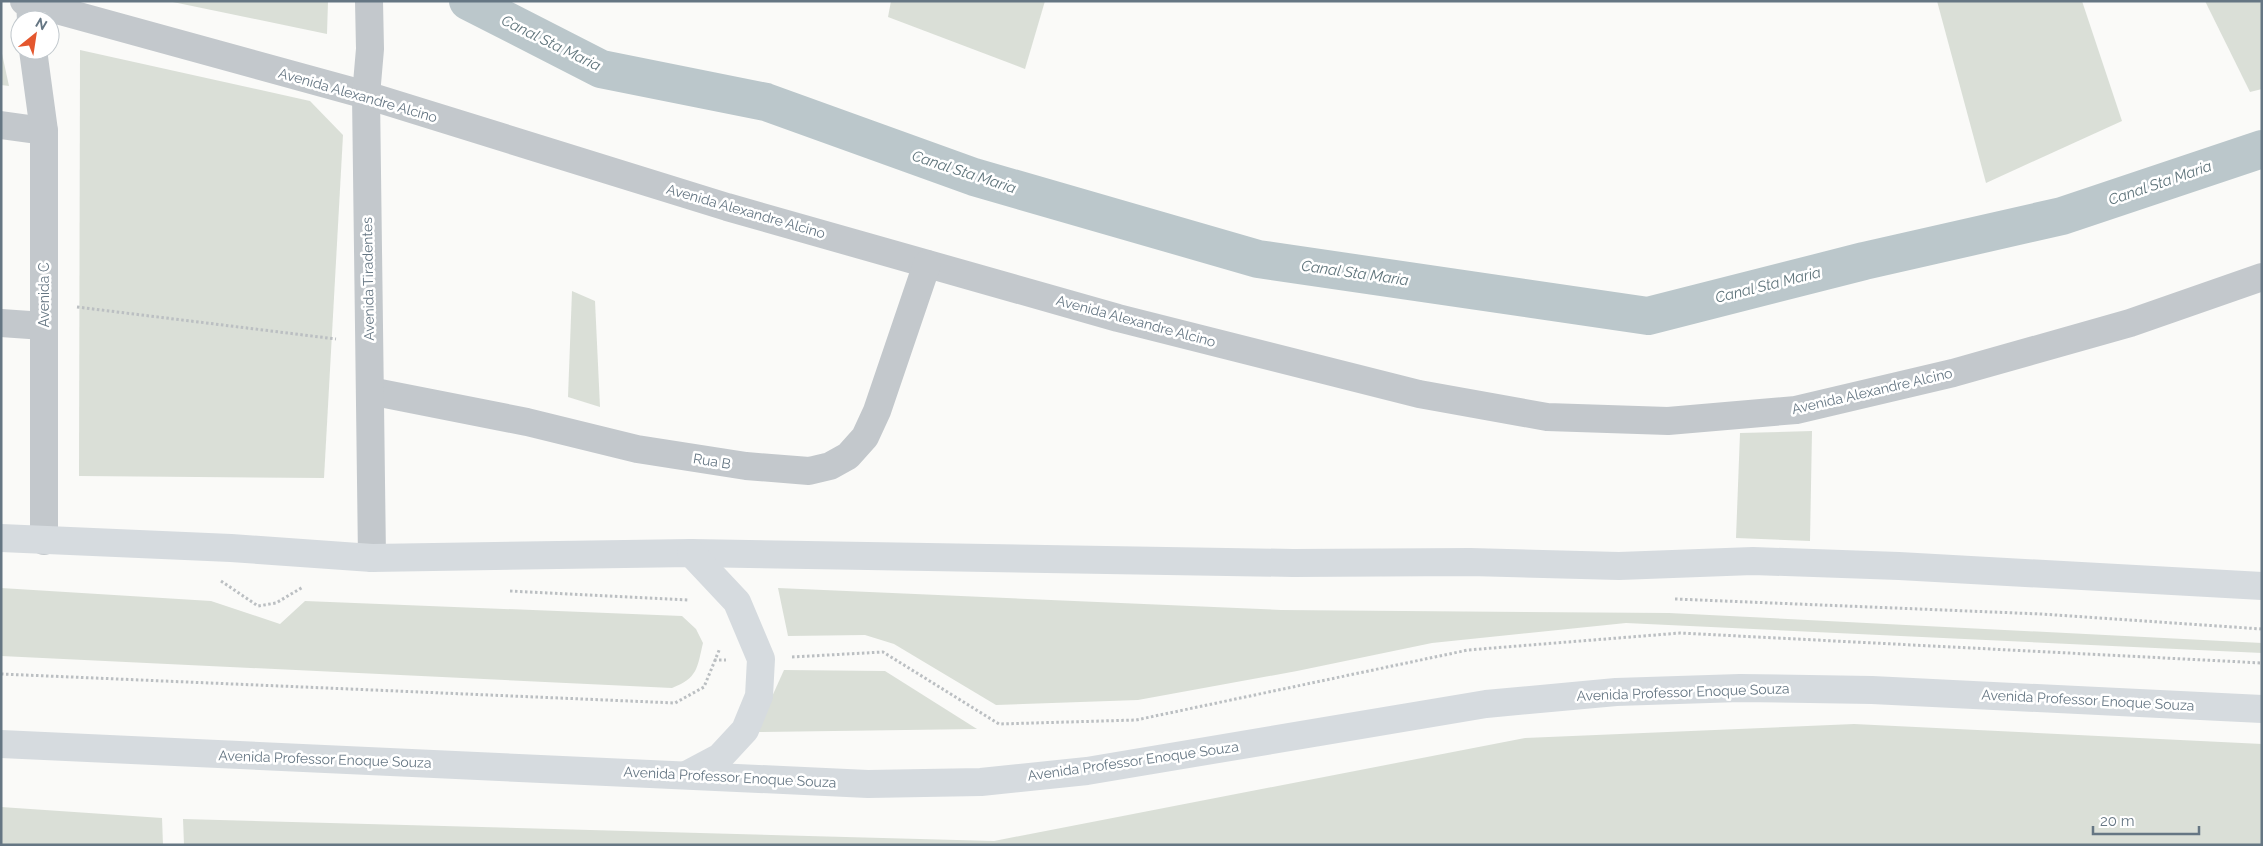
<svg xmlns="http://www.w3.org/2000/svg" width="2263" height="846" font-family="Raleway,sans-serif">
  <style>
    .green { fill: #dadfd7 }
    .lines { fill: none; stroke-linecap: round; stroke-linejoin: round }
    .canal { stroke: #bbc7cb; stroke-width: 38 }
    .path { stroke: #bbbfc2; stroke-width: 3; stroke-dasharray: 2.5 2.5; stroke-linecap: butt }
    .minor { stroke: #c3c8cc; stroke-width: 28 }
    .tertiary { stroke: #c3c8cc; stroke-width: 28 }
    .secondary { stroke: #d6dbdf; stroke-width: 28 }
    .labels { text-anchor: middle; dominant-baseline: central; stroke-width: 5; stroke-linejoin: round; paint-order: stroke }
    .street-label { font-size: 14px; fill: #657683; stroke: #fff }
    .water-label { font-size: 15px; font-style: italic; fill: #60757c; stroke: #fff }
  </style>
  <rect width="100%" height="100%" fill="#fafaf8"/>
  <g class="green">
    <polygon points="168,1 328,1 327,34"/>
    <polygon points="891,1 1045,1 1025,69 888,17"/>
    <polygon points="1937,1 2082,1 2122,121 1986,183"/>
    <polygon points="2205,1 2260,1 2262,5 2262,89 2250,92"/>
    <polygon points="1,49 9,86 1,85"/>
    <polygon points="80,50 310,101 343,135 324,478 79,476"/>
    <polygon points="572,291 595,301 600,407 568,397"/>
    <polygon points="1812,431 1810,541 1736,538 1740,433"/>
    <path d="M 1,588 L 211,601 L 280,624 L 305,601 L 682,616 L 696,629 L 703,643 C 697,668 698,678 672,688 L 1,656 Z"/>
    <polygon points="778,588 1281,610 1669,613 2262,643 2262,653 1626,623 1432,643 1297,671 1138,700 996,705 894,644 865,635 788,636"/>
    <polygon points="784,670 885,671 977,729 756,732"/>
    <polygon points="1854,724 2262,744 2262,845 184,845 183,819 994,841 1525,738"/>
    <polygon points="1,807 162,818 163,845 1,845"/>
  </g>
  <g class="lines">
    <polyline class="canal" points="468,1 601,69 766,102 974,177 1258,259 1648,316 1864,261 2062,216 2262,149"/>
    <g class="path">
      <polyline points="77,307 336,339"/>
      <polyline points="221,581 258,606 276,603 303,587"/>
      <polyline points="510,591 689,600"/>
      <polyline points="1675,599 2041,614 2262,629"/>
      <polyline points="792,657 883,652 999,724 1136,720 1468,650 1680,633 2262,663"/>
      <polyline points="714,660 726,660"/>
      <polyline points="1,674 675,703 704,687 720,648"/>
    </g>
    <g class="minor">
      <polyline points="24,1 366,95 727,207 1118,318 1419,394 1547,417 1668,421 1796,410 1953,373 2130,323 2262,277"/>
      <polyline points="1,125 44,131"/>
      <polyline points="1,323 44,326"/>
      <polyline points="370,391 527,422 637,449 746,466 809,471 830,466 848,456 865,437 877,411 927,264"/>
    </g>
    <g class="tertiary">
      <polyline points="30,1 31,20"/>
      <polyline points="369,1 370,49 366,95 372,558"/>
      <polyline points="33,50 44,131 44,541"/>
    </g>
    <g class="secondary">
      <polyline points="1,538 231,548 372,558 691,553 1293,563 1470,562 1619,566 1753,561 1899,566 2262,586"/>
      <polyline points="1,744 868,784 981,782 1087,771 1486,704 1616,692 1740,688 1872,690 2262,709"/>
      <polyline points="688,774 720,757 745,730 759,696 761,659 737,602 691,553"/>
    </g>
  </g>
  <g class="labels">
    <g class="street-label">
      <text transform="translate(358 95) rotate(16)">Avenida Alexandre Alcino</text>
      <text transform="translate(746 211) rotate(16)">Avenida Alexandre Alcino</text>
      <text transform="translate(368 279) rotate(-91)">Avenida Tiradentes</text>
      <text transform="translate(44 295) rotate(-90)">Avenida C</text>
      <text transform="translate(1136 321) rotate(15)">Avenida Alexandre Alcino</text>
      <text transform="translate(1872 391) rotate(-13)">Avenida Alexandre Alcino</text>
      <text transform="translate(712 461) rotate(9)">Rua B</text>
      <text transform="translate(1683 692) rotate(-2)">Avenida Professor Enoque Souza</text>
      <text transform="translate(2088 700) rotate(3)">Avenida Professor Enoque Souza</text>
      <text transform="translate(325 759) rotate(2)">Avenida Professor Enoque Souza</text>
      <text transform="translate(1133 761) rotate(-8)">Avenida Professor Enoque Souza</text>
      <text transform="translate(730 777) rotate(3)">Avenida Professor Enoque Souza</text>
    </g>
    <g class="water-label">
      <text transform="translate(551 43) rotate(26)">Canal Sta Maria</text>
      <text transform="translate(964 172) rotate(18)">Canal Sta Maria</text>
      <text transform="translate(2160 183) rotate(-19)">Canal Sta Maria</text>
      <text transform="translate(1355 273) rotate(8)">Canal Sta Maria</text>
      <text transform="translate(1768 285) rotate(-14)">Canal Sta Maria</text>
    </g>
  </g>
  <rect width="2263" height="846" fill="none" stroke="#657683" stroke-width="5"/>
  <g transform="translate(35 35) rotate(30)"><circle r="24" fill="#ffffff" stroke="#c1c8cd"/>
  <path d="M0-4L9 19L0 12L-9 19Z" fill="#e4572e"/>
  <text y="-8" font-size="14" font-weight="bold" text-anchor="middle" fill="#657683">N</text>
  </g>
  <path d="M2093 826v8h106v-8" fill="none" stroke="#657683" stroke-width="2.5"/>
  <text x="2100" y="826" font-size="15" fill="#657683" stroke="#ffffff" stroke-width="4" paint-order="stroke">20 m</text>
</svg>
